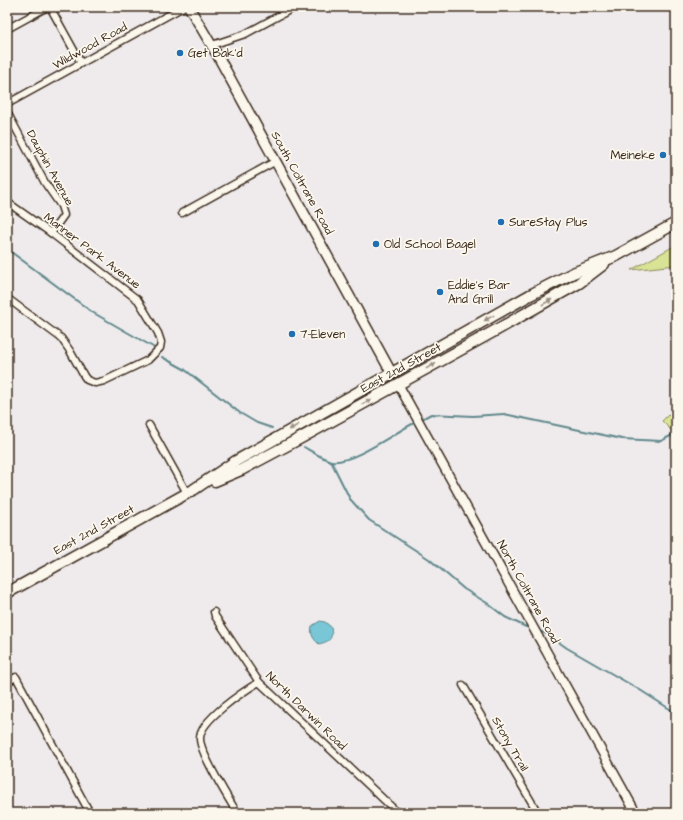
<svg xmlns="http://www.w3.org/2000/svg" width="683" height="820" font-family="'Architects Daughter',sans-serif">
  <style>
    .green { fill: #d8e395; stroke: #8a865a }
    .water { fill: #78c6d6; stroke: #60888c }
    .lines { fill: none; stroke-linecap: round; stroke-linejoin: round }
    .stream { stroke: #60888c; stroke-width: 2 }
    .minor-casing { stroke: #3b2a1e; stroke-width: 9 }
    .tertiary-casing { stroke: #3b2a1e; stroke-width: 11 }
    .secondary-casing { stroke: #3b2a1e; stroke-width: 12 }
    .primary-casing { stroke: #3b2a1e; stroke-width: 13 }
    .minor { stroke: #fbf7ec; stroke-width: 6 }
    .tertiary { stroke: #fbf7ec; stroke-width: 8 }
    .secondary { stroke: #fbf7ec; stroke-width: 9 }
    .primary { stroke: #fbf7ec; stroke-width: 10 }
    .oneway { fill: #9b9085 }
    .poi-dot { fill: #1f6fb2; stroke: #fbf7ec; stroke-width: 1.5 }
    .labels { text-anchor: middle; dominant-baseline: central; stroke-width: 3.5; stroke-linejoin: round; paint-order: stroke }
    .street-label { font-size: 12px; fill: #3b2a1e; stroke: #fbf7ec }
    .poi-label { font-size: 12px; fill: #3b2a1e; stroke: #fbf7ec; text-anchor: start }
  </style>
  <rect width="100%" height="100%" fill="#efebec"/>
  <filter id="ink" filterUnits="userSpaceOnUse"><feTurbulence type="fractalNoise" baseFrequency=".025" numOctaves="2"/><feDisplacementMap in="SourceGraphic" scale="8" xChannelSelector="R" yChannelSelector="G"/><feConvolveMatrix kernelMatrix="1 2 1 2 8 2 1 2 1" color-interpolation-filters="sRGB"/></filter>
  <g filter="url(#ink)">
    <g class="green">
      <polygon points="676,245 676,265 631,270"/>
      <polygon points="676,407 676,435 662,421"/>
    </g>
    <path class="water" d="M 320,621 L 325,622 L 331,627 C 333,638 331,641 319,644 C 313,639 310,634 312,626 Z"/>
    <g class="lines">
      <g class="stream">
        <polyline points="7,249 92,312 153,347"/>
        <polyline points="162,357 184,369 240,413 257,423 272,428"/>
        <polyline points="420,420 431,414 473,416 504,414 622,439 661,441 676,433"/>
        <path d="M 304,447 C 311,451 325,460 332,461 C 353,464 395,432 416,422"/>
        <polyline points="331,461 350,499 369,520 429,559 464,589 487,603 505,617 526,627"/>
        <polyline points="542,632 547,634 567,648 640,690 676,713"/>
      </g>
      <defs>
        <g id="minor">
          <polyline points="50,7 81,63"/>
          <polyline points="7,29 47,7"/>
          <polyline points="212,45 245,34 295,7"/>
          <polyline points="7,104 183,7"/>
          <polyline points="7,112 45,183 61,206 64,215 51,233"/>
          <polyline points="7,202 51,233 138,300 158,333 161,342 160,348 148,360 104,381 95,383 87,380 84,376 70,351 61,338 7,298"/>
          <polyline points="182,213 276,161"/>
          <polyline points="149,425 187,493"/>
          <polyline points="214,612 215,616 259,682 398,813"/>
          <polyline points="7,682 16,677 90,813"/>
          <polyline points="463,685 538,813"/>
          <path d="M 237,813 C 229,799 199,752 200,738 C 200,720 244,691 259,682"/>
        </g>
        <polyline id="tertiary" points="398,384 636,813"/>
        <polyline id="secondary" points="189,7 219,58 391,372"/>
        <g id="primary">
          <polyline points="215,481 241,470 299,439 500,328 579,283 604,264"/>
          <polyline points="7,593 193,490 236,461 530,295 573,273 616,256 676,223"/>
        </g>
      </defs>
      <use href="#minor" class="minor-casing"/>
      <use href="#tertiary" class="tertiary-casing"/>
      <use href="#secondary" class="secondary-casing"/>
      <use href="#primary" class="primary-casing"/>
      <use href="#minor" class="minor"/>
      <use href="#tertiary" class="tertiary"/>
      <use href="#secondary" class="secondary"/>
      <use href="#primary" class="primary"/>
    </g>
    <defs><path id="oneway-solid" d="M-6-.8H1V-3.2L6.5 0L1 3.2V.8H-6Z"/></defs>
    <g class="oneway">
      <use href="#oneway-solid" transform="translate(547 302) rotate(-30)"/>
      <use href="#oneway-solid" transform="translate(489 318) rotate(151)"/>
      <use href="#oneway-solid" transform="translate(431 366) rotate(-29)"/>
      <use href="#oneway-solid" transform="translate(366 402) rotate(-29)"/>
      <use href="#oneway-solid" transform="translate(294 427) rotate(151)"/>
    </g>
  </g>
  <g class="poi-dot">
    <circle cx="180" cy="53" r="4"/>
    <circle cx="663" cy="155" r="4"/>
    <circle cx="501" cy="222" r="4"/>
    <circle cx="376" cy="244" r="4"/>
    <circle cx="440" cy="292" r="4"/>
    <circle cx="292" cy="334" r="4"/>
  </g>
  <g class="labels">
    <g class="street-label">
      <text transform="translate(90 46) rotate(-29)">Wildwood Road</text>
      <text transform="translate(50 168) rotate(61)">Dauphin Avenue</text>
      <text transform="translate(302 183) rotate(61)">South Coltrane Road</text>
      <text transform="translate(92 251) rotate(37)">Manner Park Avenue</text>
      <text transform="translate(401 368) rotate(-29)">East 2nd Street</text>
      <text transform="translate(94 530) rotate(-29)">East 2nd Street</text>
      <text transform="translate(528 592) rotate(61)">North Coltrane Road</text>
      <text transform="translate(306 711) rotate(44)">North Darwin Road</text>
      <text transform="translate(510 744) rotate(60)">Stony Trail</text>
    </g>
    <g class="poi-label">
      <text x="188" y="53">Get Bak'd</text>
      <text x="655" y="155" text-anchor="end">Meineke</text>
      <text x="509" y="222">SureStay Plus</text>
      <text x="384" y="244">Old School Bagel</text>
      <text x="448" y="285">Eddie's Bar<tspan x="448" dy="14">And Grill</tspan></text>
      <text x="300" y="334">7-Eleven</text>
    </g>
  </g>
  <rect width="683" height="820" fill="none" stroke="#fbf7ec" stroke-width="24"/>
  <rect x="12" y="12" width="659" height="796" fill="none" stroke="#3b2a1e" stroke-width="1.5" filter="url(#ink)"/>
</svg>
